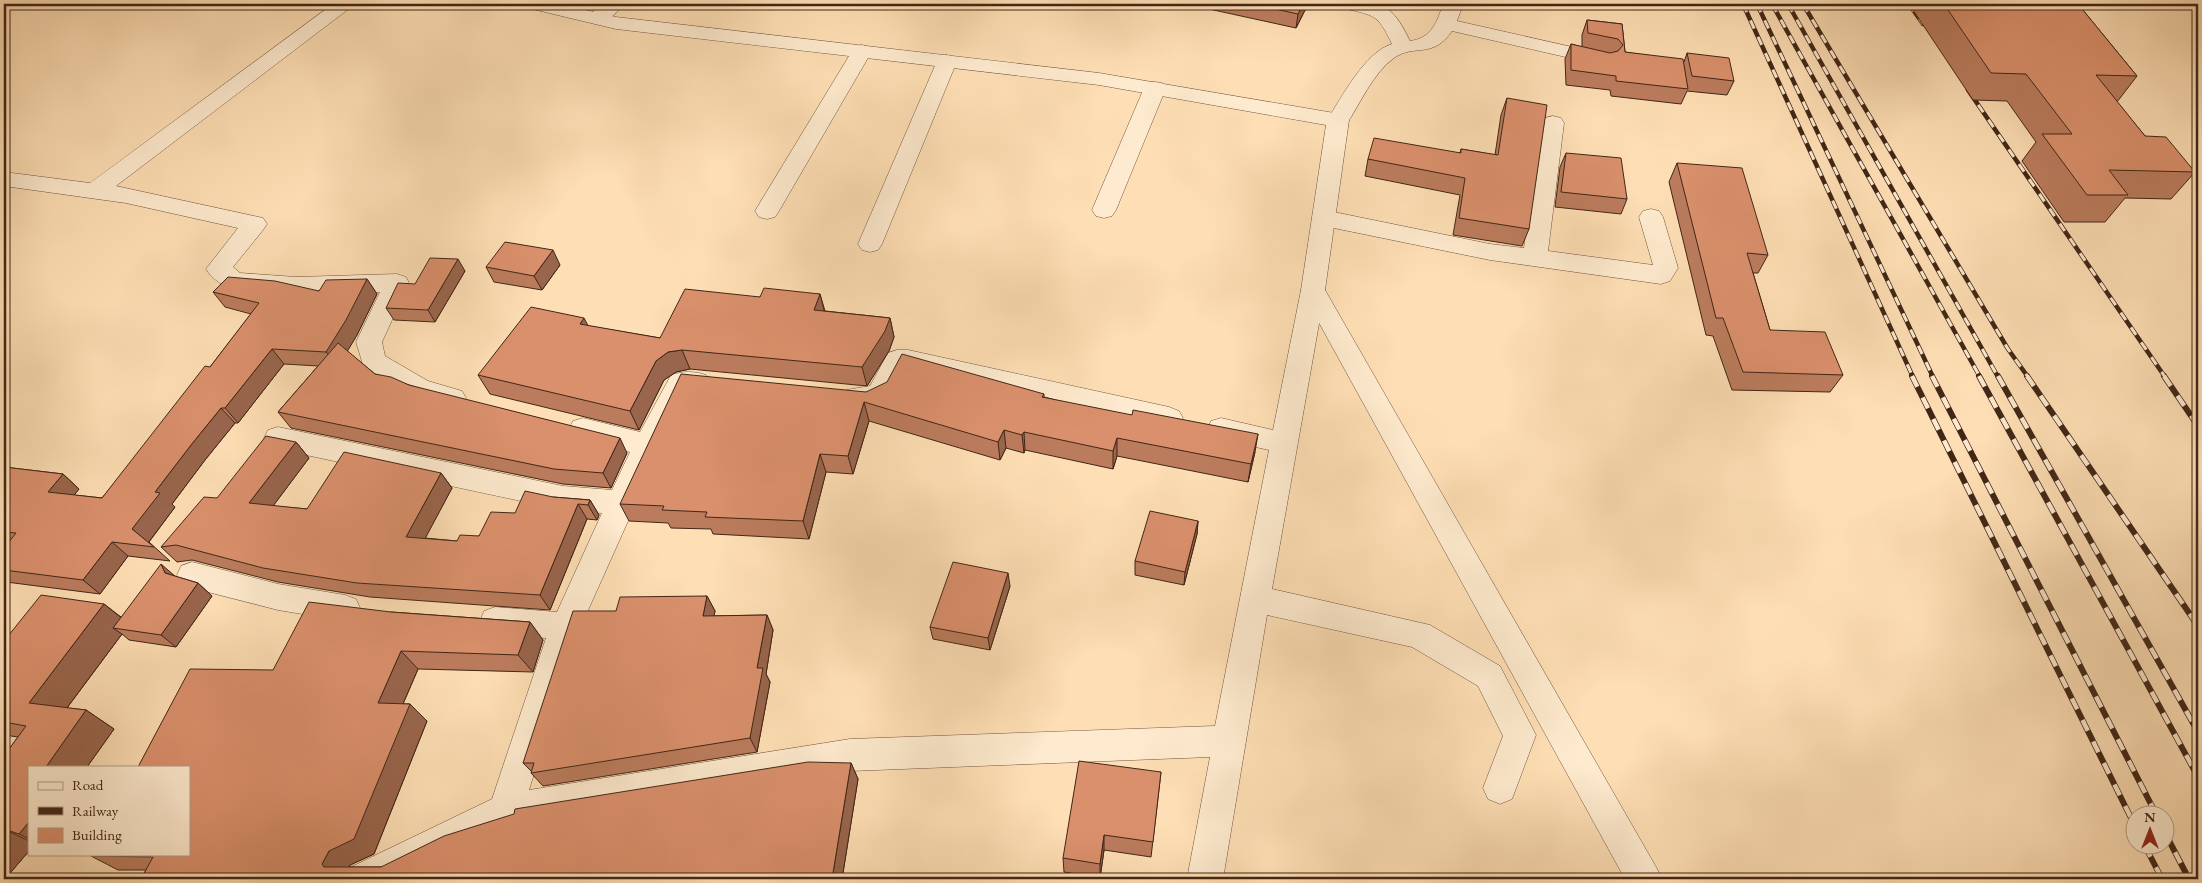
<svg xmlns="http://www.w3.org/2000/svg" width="2202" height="883" font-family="'EB Garamond',serif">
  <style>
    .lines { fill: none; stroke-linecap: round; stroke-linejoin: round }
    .minor-casing { stroke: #70543e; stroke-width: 1 }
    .tertiary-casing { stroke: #70543e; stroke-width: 1 }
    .minor { fill: #feeace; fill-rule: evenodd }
    .tertiary { fill: #feeace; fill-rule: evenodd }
    .rail-far1-casing { stroke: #412617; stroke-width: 4.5 }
    .rail-casing { stroke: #412617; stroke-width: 6 }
    .rail-far1 { stroke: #feeace; stroke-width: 3; stroke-dasharray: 9; stroke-linecap: butt }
    .rail { stroke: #feeace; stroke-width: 4.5; stroke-dasharray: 12; stroke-linecap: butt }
    .wall { fill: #bb7c5d; stroke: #412617 }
    .shaded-wall { fill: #99654c; stroke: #412617 }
    .building { fill: #da906c; stroke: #412617 }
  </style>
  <rect width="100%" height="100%" fill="#fedeb4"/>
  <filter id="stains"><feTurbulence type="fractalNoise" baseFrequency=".004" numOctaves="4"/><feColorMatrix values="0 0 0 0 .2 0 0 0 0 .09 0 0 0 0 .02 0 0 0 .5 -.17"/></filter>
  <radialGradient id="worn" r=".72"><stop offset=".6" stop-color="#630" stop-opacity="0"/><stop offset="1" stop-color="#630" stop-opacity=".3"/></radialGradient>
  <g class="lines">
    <defs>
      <g id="minor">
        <path d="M 333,4 L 355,4 L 116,186 L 263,218 L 267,224 L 263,230 L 233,267 L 240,273 L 296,277 L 397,274 L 406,277 L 409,283 L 382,342 L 385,356 L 428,381 L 462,391 L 466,398 L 462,405 C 433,415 389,383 364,368 L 356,342 L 380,292 L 296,295 L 234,290 C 223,286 212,279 206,269 L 238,228 L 126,203 L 4,186 L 4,172 L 90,183 Z"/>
        <path d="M 602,4 L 624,4 C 616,15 602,26 589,22 L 586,18 Z"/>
        <path d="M 1340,4 C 1382,1 1391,2 1410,41 C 1432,38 1437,22 1443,4 L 1463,4 L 1457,21 L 1612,56 L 1615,60 L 1612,64 L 1605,66 L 1452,31 C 1432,60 1415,43 1394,58 C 1373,73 1360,104 1346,125 L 1338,127 L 1330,125 L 1327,120 C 1342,97 1365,52 1392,44 C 1377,13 1375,16 1343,8 Z"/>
        <polygon points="862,45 869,47 872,51 779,211 775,217 767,219 759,217 755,211 852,51 855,47"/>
        <polygon points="947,55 954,57 957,61 882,244 878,250 870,252 862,250 858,244 937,61 940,57"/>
        <polygon points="1155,82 1162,83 1166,88 1116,210 1112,216 1104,218 1096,216 1092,210 1144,88 1148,83"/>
        <polygon points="1553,116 1561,118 1564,123 1548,251 1653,265 1639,217 1643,211 1651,209 1659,211 1663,217 1678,268 1670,281 1661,284 1490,260 1324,226 1316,224 1312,218 1316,212 1324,210 1490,244 1524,248 1542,123 1545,118"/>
        <path d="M 1313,281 L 1322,284 L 1325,290 L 1272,589 L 1430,625 L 1500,666 L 1536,735 L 1512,799 L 1500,804 L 1488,799 L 1483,788 L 1503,736 L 1478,686 L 1412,647 L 1267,615 L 1223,879 L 1187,879 L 1210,757 L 850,771 L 508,826 L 400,879 L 345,879 L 351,867 L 492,799 L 546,638 L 495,635 L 484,631 L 480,621 L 484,611 L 495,607 L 557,612 L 602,513 L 563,510 L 278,449 L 268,446 L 264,438 L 268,430 L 278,427 L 563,486 L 612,490 L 630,452 L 573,437 L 569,429 L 573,421 L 583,418 L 640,432 L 671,375 C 683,371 694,371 706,375 L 710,382 L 706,389 L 685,394 L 581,626 L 529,790 L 850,739 L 1215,726 L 1269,450 L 1211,437 L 1207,429 L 1211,421 L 1221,418 L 1273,430 L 1301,290 L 1304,284 Z"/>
        <path d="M 897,350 L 908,350 L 1169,407 L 1179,411 L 1183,418 L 1179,425 L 1169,429 L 908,370 L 905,370 C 890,400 884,416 846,404 L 842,397 L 846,390 L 870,386 L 888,353 Z"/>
        <polygon points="192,562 278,584 345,595 356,599 360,608 356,617 345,621 278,610 192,588 181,584 177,575 181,566"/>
      </g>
      <polygon id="tertiary" points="525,4 559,4 616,17 1099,73 1346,115 1349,120 1325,290 1656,867 1662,879 1625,879 1301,290 1326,125 1099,85 616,29 528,8"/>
    </defs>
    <use href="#minor" class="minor-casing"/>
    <use href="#tertiary" class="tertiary-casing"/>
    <use href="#minor" class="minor"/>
    <use href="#tertiary" class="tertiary"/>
    <defs>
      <g id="rail-far1">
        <polyline points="1743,4 1913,377"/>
        <polyline points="1757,4 1933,377"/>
        <polyline points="1772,4 1980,377"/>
        <polyline points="1788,4 1998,377"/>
        <polyline points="1803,4 2008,349 2028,377"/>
        <polyline points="1909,4 1923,24"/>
        <polyline points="1968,90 2165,377"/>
      </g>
      <g id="rail">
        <polyline points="1912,376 2134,824"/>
        <polyline points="1932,376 2157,816"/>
        <polyline points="1979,376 2198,777"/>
        <polyline points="1998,376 2198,732"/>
        <polyline points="2027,376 2198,626"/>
        <polyline points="2164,376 2198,426"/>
        <polyline points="2164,831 2189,879"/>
        <polyline points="2145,846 2162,879"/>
      </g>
    </defs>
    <use href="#rail-far1" class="rail-far1-casing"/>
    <use href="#rail" class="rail-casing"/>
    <use href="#rail-far1" class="rail-far1"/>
    <use href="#rail" class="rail"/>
  </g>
  <g class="wall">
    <polygon points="1186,4 1308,4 1296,28"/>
    <polygon points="1909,4 2078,4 2137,76 2117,102 2145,136 2195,172 2171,199 2125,198 2105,222 2064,222 2022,161 2036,142 2007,101 1973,100"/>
    <polygon points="1587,20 1622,24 1625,52 1684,62 1687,53 1734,81 1727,95 1687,91 1681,104 1611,96 1610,90 1566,85 1565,59 1571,44 1582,47 1582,35"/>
    <polygon points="1507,98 1529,229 1522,246 1453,235 1460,195 1365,176 1368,159 1460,153 1461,149 1495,155 1501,115"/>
    <polygon points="1566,153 1627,199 1621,214 1555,207 1560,167"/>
    <polygon points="1677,163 1768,255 1758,273 1753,273 1770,330 1843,375 1830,392 1732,390 1713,336 1706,335 1669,182"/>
    <polygon points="560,265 542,290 494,282 486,267"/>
    <polygon points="465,271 435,322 394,320 386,308 415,284"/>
    <polygon points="367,279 377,294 357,335 347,351 375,374 409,385 627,453 611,488 563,484 291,428 278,412 318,366 284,364 238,423 235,423 205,460 172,504 175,507 149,542 170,561 128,556 100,594 6,582 4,580 4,548 7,544 4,544 4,467 63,474 79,489 74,495 102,498 210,367 251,314 225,307 213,292 319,291"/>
    <polygon points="820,294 825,311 890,318 894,337 889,351 867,386 690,369 676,372 664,380 639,430 490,394 478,375 588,326 660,338 760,297"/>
    <polygon points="866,392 1044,394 1044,397 1255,452 1248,482 1117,456 1113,469 1025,450 1024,453 1006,448 1000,460 869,421 853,474 826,472 809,539 713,534 711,529 671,528 668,523 629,521 620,504"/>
    <polygon points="296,442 309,458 273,506 307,509 441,473 452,488 425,538 457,541 479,536 515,513 553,497 590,500 599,515 597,520 587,519 550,610 370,597 278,582 192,560 177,562 161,547 217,498"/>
    <polygon points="1198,521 1197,534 1184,585 1135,575 1135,561"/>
    <polygon points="174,576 198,583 212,596 176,647 129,640 122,634 67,708 86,710 114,729 87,767 29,767 29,851 5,879 4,756 18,737 4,735 4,641 104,604 121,617"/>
    <polygon points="1010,586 990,650 933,639 930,627"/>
    <polygon points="707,596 715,611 714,616 767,615 773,630 766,674 770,682 757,752 543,786 531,773 532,772 523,763 616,611"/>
    <polygon points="391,612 530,622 543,640 533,672 418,669 403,704 410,704 427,721 374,854 350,865 349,867 381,867 851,763 858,779 842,879 141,879 146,870 118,870 91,856 273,670"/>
    <polygon points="1161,772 1151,857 1104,850 1100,878 1064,872 1063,858"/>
  </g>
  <g class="shaded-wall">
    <polygon points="4,4 7,4 8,5 4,9"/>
    <polygon points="1303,4 1308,4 1296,28 1298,14"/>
    <polygon points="553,250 560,265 542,290 534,276"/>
    <polygon points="458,259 465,271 435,322 428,310"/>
    <polygon points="367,279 377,294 357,335 338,367 326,352"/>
    <polygon points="820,294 825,314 814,310"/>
    <polygon points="584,318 594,337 580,324"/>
    <polygon points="890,318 894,337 889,351 867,386 862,367"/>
    <polygon points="272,349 284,364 238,423 225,408"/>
    <polygon points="682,350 690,369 676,372 664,380 639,430 630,411 656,361 668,352"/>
    <polygon points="864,402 869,421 853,474 848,456"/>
    <polygon points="221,408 235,423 205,460 172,504 175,507 148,543 132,529 155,492 191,445"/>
    <polygon points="1004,430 1006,448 1000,460 998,442"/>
    <polygon points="1024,432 1025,450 1024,453 1022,435"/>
    <polygon points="1258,434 1255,452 1248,482 1251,464"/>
    <polygon points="620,438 627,453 611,488 603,473"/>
    <polygon points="1117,438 1117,456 1113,469 1113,451"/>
    <polygon points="296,442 309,458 264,518 249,503"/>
    <polygon points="820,454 826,472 809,539 803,521"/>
    <polygon points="441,473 452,488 418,552 406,537"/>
    <polygon points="63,474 79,489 65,506 48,492"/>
    <polygon points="590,500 599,515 597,520 588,505"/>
    <polygon points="578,504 587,519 550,610 540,595"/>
    <polygon points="1198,521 1197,534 1184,585 1185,572"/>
    <polygon points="112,542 128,556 100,594 83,580"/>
    <polygon points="161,564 176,577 165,573"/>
    <polygon points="1008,573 1010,586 990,650 988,638"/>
    <polygon points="198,583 212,596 176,647 161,635"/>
    <polygon points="707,596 715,611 711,631 703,616"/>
    <polygon points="104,604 129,624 113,628 122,634 57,721 29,703"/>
    <polygon points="767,615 773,630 766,674 770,682 757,752 750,738 757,668"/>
    <polygon points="530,622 543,640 533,672 518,655"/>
    <polygon points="401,651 418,669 396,720 378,703"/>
    <polygon points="410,704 427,721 374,854 350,865 343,878 324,867 322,864"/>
    <polygon points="86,710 114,729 87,767 46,767"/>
    <polygon points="851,763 858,779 842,879 832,879"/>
    <polygon points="29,822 29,839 19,834"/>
    <polygon points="4,829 29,841 29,851 5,879 4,879"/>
    <polygon points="1104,835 1104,850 1100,878 1100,864"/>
  </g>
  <g class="building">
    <polygon points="1253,4 1303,4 1298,14"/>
    <polygon points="1944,4 2078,4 2137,76 2096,75 2145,136 2166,137 2195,172 2109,170 2128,195 2087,195 2042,134 2072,134 2026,74 1991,73"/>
    <polygon points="1587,20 1622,24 1625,52 1683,59 1688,89 1616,81 1616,76 1571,70 1571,44 1610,53 1618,51 1623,45 1618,39 1588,33"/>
    <polygon points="1687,53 1729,58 1734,81 1692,76"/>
    <polygon points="1507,98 1547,105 1529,229 1459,218 1465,178 1368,159 1374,138 1461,153 1461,149 1498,155"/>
    <polygon points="1566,153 1621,158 1627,199 1561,192"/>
    <polygon points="1677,163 1742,168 1768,255 1747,253 1770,330 1825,332 1843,375 1743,372 1723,318 1716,318"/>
    <polygon points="505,242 553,250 534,276 486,267"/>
    <polygon points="430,258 458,259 428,310 386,308 398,283 415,284"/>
    <polygon points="228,277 275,281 319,291 326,280 367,279 346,320 326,352 272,349 225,408 221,408 191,445 155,492 160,493 132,529 154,547 112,542 83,580 4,570 4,548 16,533 4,532 4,467 63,474 48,492 102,498 205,366 210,367 259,303 213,292"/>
    <polygon points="764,288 820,294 814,310 890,318 885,331 862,367 682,350 668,352 656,361 630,411 478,375 531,307 584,318 580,324 660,338 685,289 760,297"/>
    <polygon points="338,343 375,374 391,377 409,385 620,438 603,473 554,469 278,412"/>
    <polygon points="902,354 1044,394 1042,397 1132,415 1133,410 1258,434 1251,464 1117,438 1113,451 1024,432 1022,435 1004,430 998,442 864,402 848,456 820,454 803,521 705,517 707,512 662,510 664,506 620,504 681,374 866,392 887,382"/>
    <polygon points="266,436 296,442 249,503 307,509 344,452 441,473 406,537 457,541 460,535 479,536 491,512 515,513 525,491 553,497 590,500 588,505 578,504 540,595 357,583 263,568 176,545 161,547 204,497 217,498"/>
    <polygon points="1150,511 1198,521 1185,572 1135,561"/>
    <polygon points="953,562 1008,573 988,638 930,627"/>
    <polygon points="161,564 165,573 198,583 161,635 113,628"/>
    <polygon points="41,595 104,604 29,703 86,710 46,767 29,767 29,822 19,834 4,829 4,756 26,726 4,722 4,641"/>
    <polygon points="707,596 703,616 767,615 757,668 763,668 750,738 531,773 534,763 523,763 573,611 616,611 620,597"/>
    <polygon points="309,602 391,612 530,622 518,655 401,651 378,703 410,704 354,839 329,851 322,864 324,867 381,867 444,836 514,814 515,809 808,762 851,763 832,879 141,879 153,857 91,856 92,854 189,854 189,767 138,767 190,669 273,670"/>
    <polygon points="1079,761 1161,772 1153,842 1104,835 1100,864 1063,858"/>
  </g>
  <rect width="2202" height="883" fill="none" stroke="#fedeb4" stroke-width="20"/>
  <rect x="5" y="5" width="2192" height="873" fill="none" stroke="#412617" stroke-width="2.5"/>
  <rect x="10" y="10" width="2182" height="863" fill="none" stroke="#412617"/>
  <rect x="28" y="766" width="162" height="90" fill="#feeace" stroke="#b29c85"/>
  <rect x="38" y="782" width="25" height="8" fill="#feeace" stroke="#b29c85"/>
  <text x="72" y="790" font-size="15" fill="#412617">Road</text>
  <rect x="38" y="807" width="25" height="8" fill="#412617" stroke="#b29c85"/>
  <text x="72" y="816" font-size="15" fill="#412617">Railway</text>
  <rect x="38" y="828" width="25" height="15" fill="#da906c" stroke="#b29c85"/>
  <text x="72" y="840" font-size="15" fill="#412617">Building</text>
  <g transform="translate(2150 830)"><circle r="24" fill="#feeace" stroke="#b29c85"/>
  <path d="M0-4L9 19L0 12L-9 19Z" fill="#8f2418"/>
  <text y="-8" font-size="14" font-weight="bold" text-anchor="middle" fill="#412617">N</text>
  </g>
  <rect width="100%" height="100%" filter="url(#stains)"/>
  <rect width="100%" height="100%" fill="url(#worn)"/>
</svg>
